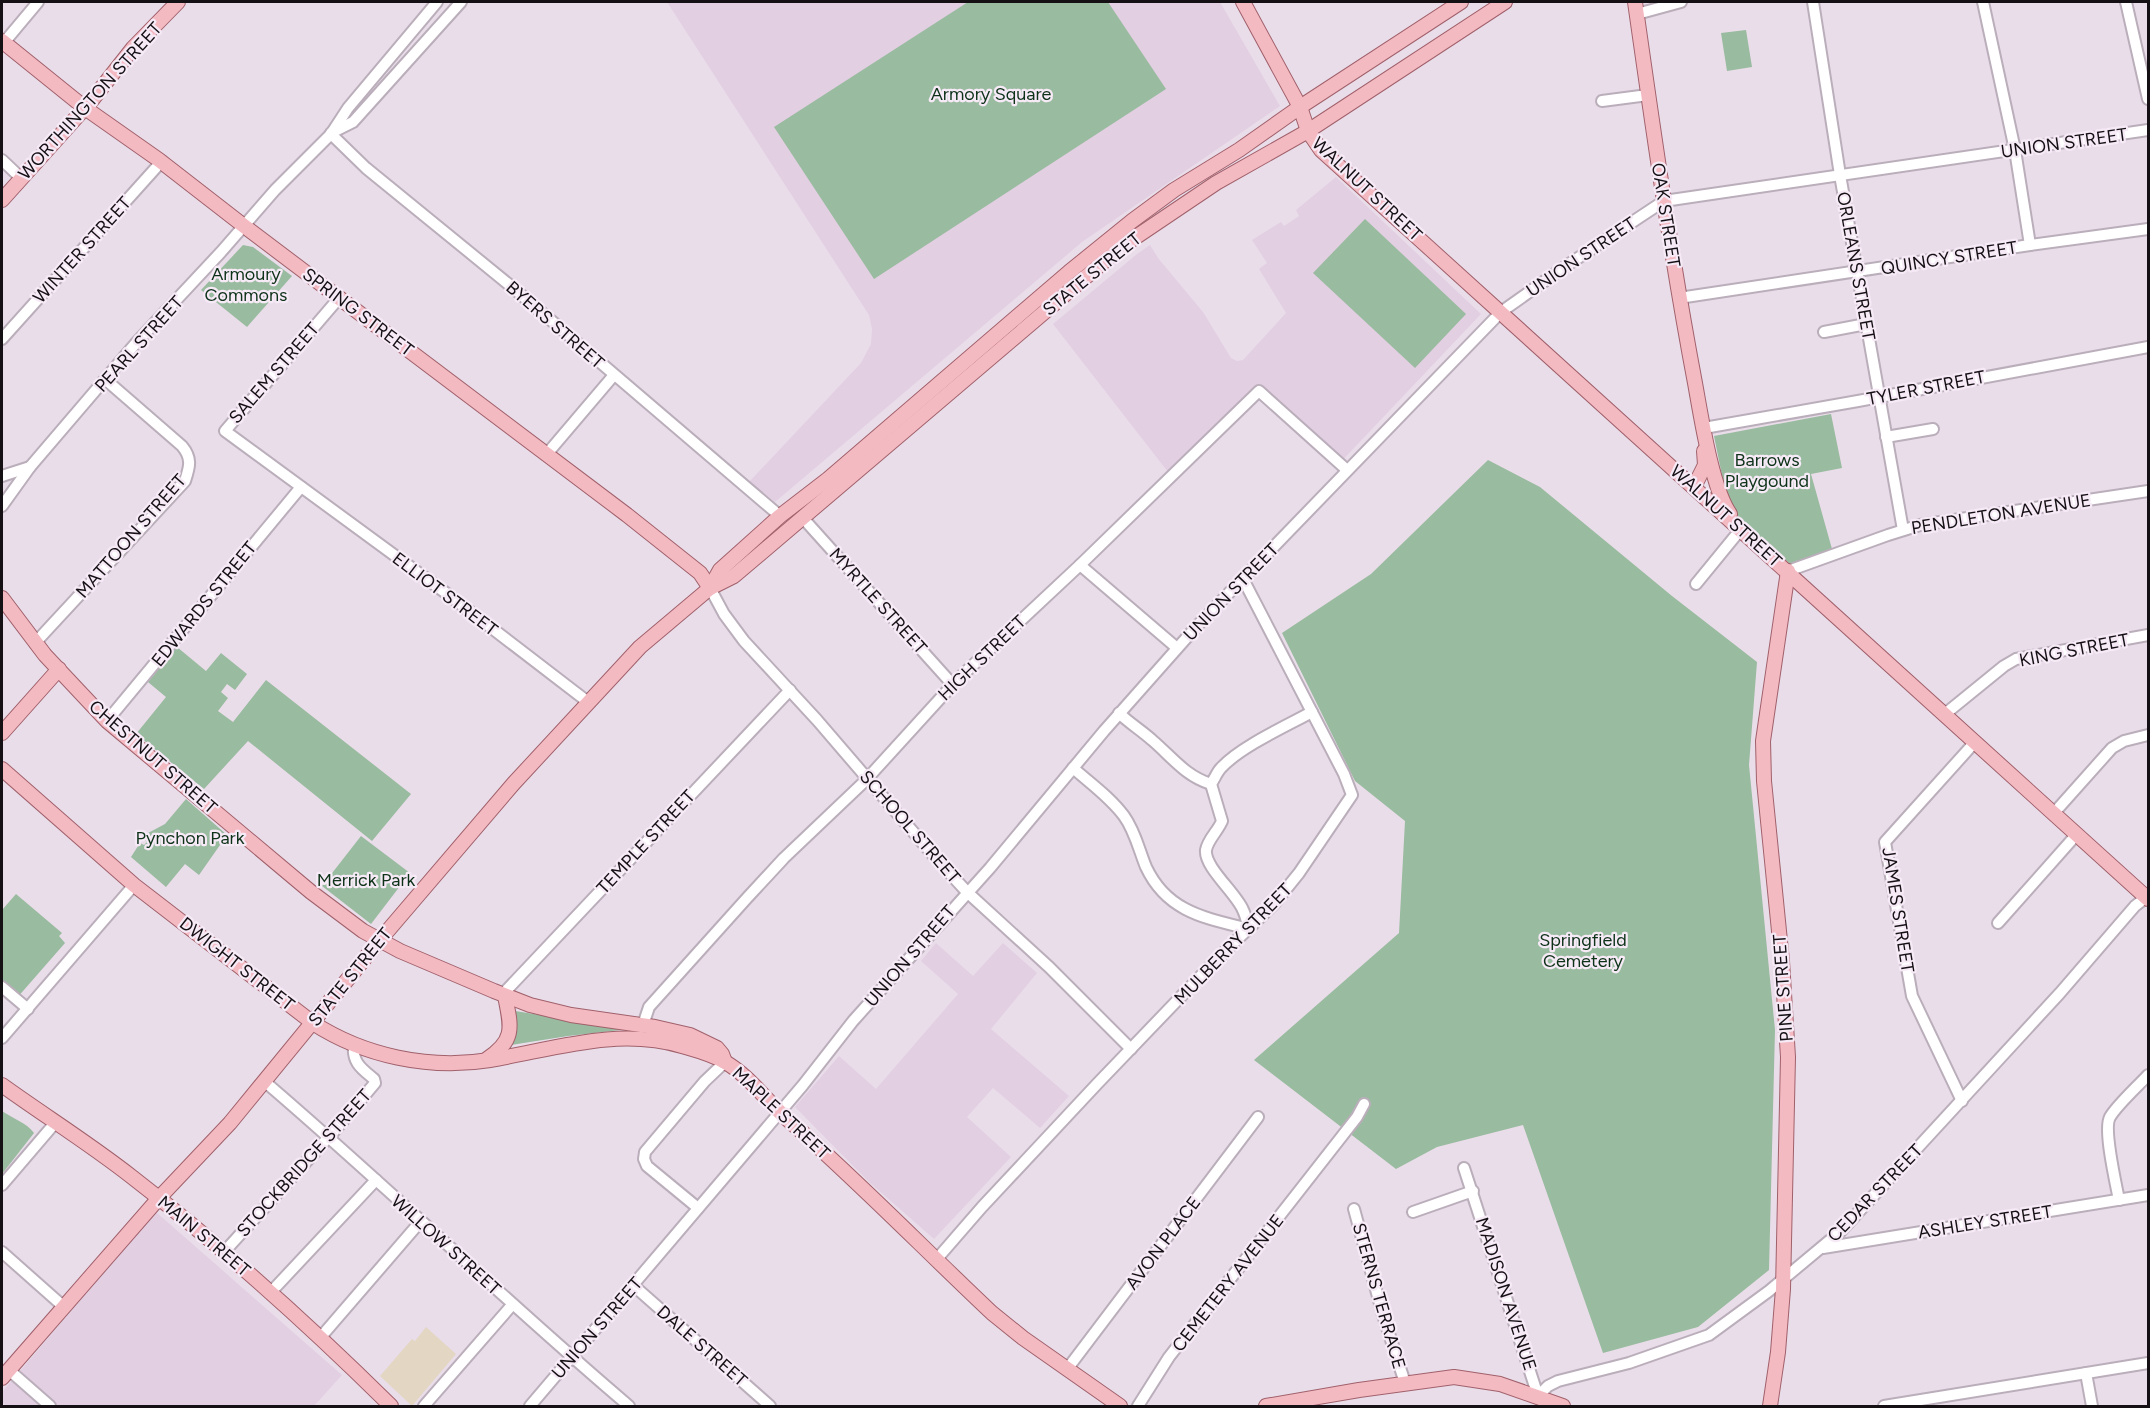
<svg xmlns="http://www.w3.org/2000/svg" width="2150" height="1408" font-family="Figtree,sans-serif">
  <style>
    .built { fill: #e2cfe2 }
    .medical { fill: #e3d7c3 }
    .green { fill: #99bb9f }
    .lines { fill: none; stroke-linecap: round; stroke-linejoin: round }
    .minor-casing { stroke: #bbaebb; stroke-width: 14 }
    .major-casing { stroke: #a0616b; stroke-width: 16 }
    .minor { stroke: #fff; stroke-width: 10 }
    .major { stroke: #f4bac2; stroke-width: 14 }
    .labels { text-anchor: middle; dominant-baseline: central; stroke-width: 4.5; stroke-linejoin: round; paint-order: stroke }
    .park-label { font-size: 18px; fill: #0d3218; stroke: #f7eaf7 }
    .street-label { font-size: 18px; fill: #141014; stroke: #f7eaf7 }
  </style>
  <rect width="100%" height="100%" fill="#eaddea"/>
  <g class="built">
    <polygon points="667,2 1220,2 1280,106 1082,242 775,502 749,482 861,363 871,344 872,329 869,315"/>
    <polygon points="1336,177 1481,314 1336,467 1254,391 1168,472 1053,324 1137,254 1150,245 1158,258 1203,312 1231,358 1237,361 1243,360 1286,313 1259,269 1267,263 1252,240 1281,222 1284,226 1299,216 1296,210"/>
    <polygon points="936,943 973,976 1003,943 1037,973 991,1029 1069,1096 1040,1128 993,1088 967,1117 1011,1157 934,1239 869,1182 795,1107 839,1056 876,1089 958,994 921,961"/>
    <polygon points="156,1212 342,1375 314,1406 6,1406 2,1402 2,1392"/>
  </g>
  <polygon class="medical" points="426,1327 456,1354 412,1406 380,1376 412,1339 415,1341"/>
  <g class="green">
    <polygon points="968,2 1108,2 1166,89 874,279 774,127"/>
    <polygon points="1746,30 1752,67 1727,71 1721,33"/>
    <polygon points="1365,219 1466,314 1415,368 1313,273"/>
    <polygon points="243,245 253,247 292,276 247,327 201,290"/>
    <polygon points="1831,414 1842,468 1811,474 1832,549 1790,564 1735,514 1727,500 1714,436"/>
    <polygon points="1488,460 1540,487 1672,596 1757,662 1749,765 1775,1030 1769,1270 1698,1327 1603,1353 1523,1125 1437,1147 1396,1169 1254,1060 1399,933 1405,821 1355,781 1282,633 1371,574"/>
    <polygon points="177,647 206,671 221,653 247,674 235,690 227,684 221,692 228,698 218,711 233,722 266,680 411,794 372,841 248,741 204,789 136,734 166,697 148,682"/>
    <polygon points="186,799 227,835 199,875 185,864 166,887 131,857 140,843 144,845 147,842 144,839 148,833 165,824"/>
    <polygon points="361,836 410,873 371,924 322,886"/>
    <polygon points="16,894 62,933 59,936 65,943 16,999 2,987 2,910"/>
    <polygon points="515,1011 629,1029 568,1036 511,1045"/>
    <path d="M 2,1111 C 12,1118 27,1123 34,1133 L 2,1174 Z"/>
  </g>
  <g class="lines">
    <defs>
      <g id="minor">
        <polyline points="1813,2 1840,175 1903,530"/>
        <polyline points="1983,2 2015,150 2030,245"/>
        <polyline points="2126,2 2148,99"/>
        <polyline points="1637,14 1681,2"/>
        <polyline points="2,45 38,2"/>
        <polyline points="1602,101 1648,95"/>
        <polyline points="331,133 353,122 461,2"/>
        <polyline points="331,134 366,168 512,287 780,516"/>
        <polyline points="2,160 21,178"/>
        <polyline points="339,298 225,431 450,596 588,702"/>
        <polyline points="1679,298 2030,245 2148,229"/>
        <polyline points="1824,332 1866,324"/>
        <polyline points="2,339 162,161"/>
        <polyline points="1704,428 1858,401 2148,347"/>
        <polyline points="1886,437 1933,429"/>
        <polyline points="546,455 614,375"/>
        <polyline points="2,476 30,467"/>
        <polyline points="2,506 30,467 136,343 221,252 275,190 331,134 348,108 437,2"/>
        <polyline points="802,517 953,685"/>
        <polyline points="1080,565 1177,648"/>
        <polyline points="1788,571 1888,535 1920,525 2148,491"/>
        <polyline points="1696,584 1741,529"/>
        <polyline points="710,588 724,614 744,641 817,720 933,855 967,892 1049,967 1131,1049"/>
        <path d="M 35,643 L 185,481 C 190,466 192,458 182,446 L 106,380"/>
        <path d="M 1119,713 C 1129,723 1141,730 1152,740 C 1171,756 1185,776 1211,784"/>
        <polyline points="1945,714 2004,666 2016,659 2148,635"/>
        <polyline points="107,721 301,487"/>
        <path d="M 1073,768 C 1090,783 1110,797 1124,816 C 1135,831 1139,850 1146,867 C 1167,912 1205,918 1249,929"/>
        <polyline points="2054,813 2112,748 2124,741 2148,735"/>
        <polyline points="1998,923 2077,834"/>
        <path d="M 1249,929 C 1247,923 1246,916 1243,910 C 1236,893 1204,867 1206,850 C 1208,839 1218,831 1222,821 L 1211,784 C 1215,778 1217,772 1221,768 C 1240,747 1286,726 1312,712"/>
        <polyline points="2,987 28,1009"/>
        <polyline points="502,995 790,690"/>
        <polyline points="643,1025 649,1007 747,898 784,858 865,781 957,680 1080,565 1259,391 1347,470"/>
        <polyline points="2,1038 134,885"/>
        <path d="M 264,1081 C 388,1187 505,1301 629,1406"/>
        <polyline points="1962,1101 1912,996 1885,842 1975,742"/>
        <polyline points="1464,1168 1538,1396 1548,1386 1558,1381 1629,1363 1709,1335 1769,1291 1841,1231 2060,993 2135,906 2148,896"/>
        <polyline points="2,1185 55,1123"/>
        <path d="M 2119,1200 C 2116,1184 2103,1129 2110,1117 C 2117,1105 2138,1086 2148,1075"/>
        <polyline points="698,1208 647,1166 644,1159 645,1152 705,1081 725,1062"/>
        <polyline points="1354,1209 1383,1315 1405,1383"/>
        <polyline points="1413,1212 1473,1191"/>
        <polyline points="1823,1248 2148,1195"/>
        <path d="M 225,1251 L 337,1128 L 375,1083 L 374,1079 C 362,1069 352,1063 354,1045"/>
        <polyline points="2,1252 64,1307"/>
        <polyline points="936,1260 982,1207 1097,1084 1217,959 1274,904 1299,873 1352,795 1344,774 1243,579"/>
        <polyline points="634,1286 770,1406"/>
        <polyline points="271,1292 376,1180"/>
        <polyline points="320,1338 420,1222"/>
        <polyline points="1068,1368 1258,1117"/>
        <polyline points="9,1370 50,1406"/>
        <polyline points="2086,1373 2092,1406"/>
        <polyline points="424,1406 512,1305"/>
        <polyline points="530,1406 803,1085 853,1021 990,868 1104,731 1197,626 1501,312 1563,268 1664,201 2148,130"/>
        <polyline points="1138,1406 1169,1357 1357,1117 1364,1104"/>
        <polyline points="1884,1406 2148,1363"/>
      </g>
      <g id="major">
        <polyline points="1243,2 1300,107 1308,131 1321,150 2148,899"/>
        <path d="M 1635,2 C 1653,129 1671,256 1695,383 C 1701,416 1712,489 1730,514"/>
        <polyline points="2,41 85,108 159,160 244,226 627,515 700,573 710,588"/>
        <polyline points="2,200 92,100 133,48 178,2"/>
        <polyline points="1694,487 1705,465 1704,451"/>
        <polyline points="710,588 720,570 780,516 828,479 1069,272 1132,221 1174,190 1239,150 1300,107 1461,2"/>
        <polyline points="2,598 45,655 107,721 311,892 363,931 400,951 494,991 530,1005 571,1015 655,1027 690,1035 717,1048 722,1054 725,1062"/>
        <polyline points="2,733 59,669"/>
        <path d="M 2,769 L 134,885 L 313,1023 C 364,1056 429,1070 490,1060 C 555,1049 617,1027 682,1046 C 696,1050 712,1054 725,1062 C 748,1075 765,1099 785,1117 C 856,1179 923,1248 992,1313 L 1023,1338 L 1120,1406"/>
        <path d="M 487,1059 C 516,1040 511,1026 505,996"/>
        <path d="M 2,1085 C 45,1116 90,1144 132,1177 C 224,1248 309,1325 391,1406"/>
        <polyline points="2,1378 159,1198 230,1123 379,941 514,783 640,647 710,588 734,576 1121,247 1216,183 1308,131 1505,2"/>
        <polyline points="1266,1406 1359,1390 1454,1377 1500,1384 1563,1406"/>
        <polyline points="1770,1406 1778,1352 1783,1289 1788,1057 1782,961 1764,781 1763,741 1788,571"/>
      </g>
    </defs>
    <use href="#minor" class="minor-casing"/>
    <use href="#major" class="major-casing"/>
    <use href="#minor" class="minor"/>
    <use href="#major" class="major"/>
  </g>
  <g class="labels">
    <g class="park-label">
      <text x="991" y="94">Armory Square</text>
      <text x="246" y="274">Armoury<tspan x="246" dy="21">Commons</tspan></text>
      <text x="1767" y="460">Barrows<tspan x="1767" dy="21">Playgound</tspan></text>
      <text x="190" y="838">Pynchon Park</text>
      <text x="366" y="880">Merrick Park</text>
      <text x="1583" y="940">Springfield<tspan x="1583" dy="21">Cemetery</tspan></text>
    </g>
    <g class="street-label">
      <text transform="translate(90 101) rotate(-48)">WORTHINGTON STREET</text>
      <text transform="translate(2064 143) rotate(-8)">UNION STREET</text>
      <text transform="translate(1367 189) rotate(43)">WALNUT STREET</text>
      <text transform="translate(1666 215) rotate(81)">OAK STREET</text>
      <text transform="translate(82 250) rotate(-48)">WINTER STREET</text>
      <text transform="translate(1581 257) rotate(-34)">UNION STREET</text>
      <text transform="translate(1949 258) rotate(-9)">QUINCY STREET</text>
      <text transform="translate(1856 266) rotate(80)">ORLEANS STREET</text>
      <text transform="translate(1092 274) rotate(-39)">STATE STREET</text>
      <text transform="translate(358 312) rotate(37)">SPRING STREET</text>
      <text transform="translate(555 325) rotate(41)">BYERS STREET</text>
      <text transform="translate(139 344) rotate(-48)">PEARL STREET</text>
      <text transform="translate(274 373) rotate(-49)">SALEM STREET</text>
      <text transform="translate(1926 388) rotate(-11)">TYLER STREET</text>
      <text transform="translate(2001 514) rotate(-9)">PENDLETON AVENUE</text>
      <text transform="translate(1726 516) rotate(42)">WALNUT STREET</text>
      <text transform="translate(131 536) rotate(-49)">MATTOON STREET</text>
      <text transform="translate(1231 592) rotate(-46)">UNION STREET</text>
      <text transform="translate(445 594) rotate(37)">ELLIOT STREET</text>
      <text transform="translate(878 601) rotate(48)">MYRTLE STREET</text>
      <text transform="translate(204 604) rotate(-51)">EDWARDS STREET</text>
      <text transform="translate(2074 650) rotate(-11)">KING STREET</text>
      <text transform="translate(982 658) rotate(-44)">HIGH STREET</text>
      <text transform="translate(153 757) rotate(41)">CHESTNUT STREET</text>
      <text transform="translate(910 827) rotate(49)">SCHOOL STREET</text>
      <text transform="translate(646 842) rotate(-47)">TEMPLE STREET</text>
      <text transform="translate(1898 910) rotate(81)">JAMES STREET</text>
      <text transform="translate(1233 944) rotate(-46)">MULBERRY STREET</text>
      <text transform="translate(910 956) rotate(-49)">UNION STREET</text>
      <text transform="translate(237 964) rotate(38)">DWIGHT STREET</text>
      <text transform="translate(350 977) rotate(-51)">STATE STREET</text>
      <text transform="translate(1783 988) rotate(-94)">PINE STREET</text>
      <text transform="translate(781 1113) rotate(43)">MAPLE STREET</text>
      <text transform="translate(304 1163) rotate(-48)">STOCKBRIDGE STREET</text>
      <text transform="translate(1875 1193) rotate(-46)">CEDAR STREET</text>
      <text transform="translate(1985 1222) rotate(-9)">ASHLEY STREET</text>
      <text transform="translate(204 1236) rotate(40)">MAIN STREET</text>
      <text transform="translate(1163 1243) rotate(-53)">AVON PLACE</text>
      <text transform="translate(446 1245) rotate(42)">WILLOW STREET</text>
      <text transform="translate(1228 1283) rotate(-52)">CEMETERY AVENUE</text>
      <text transform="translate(1506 1294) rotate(72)">MADISON AVENUE</text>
      <text transform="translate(1379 1296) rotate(74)">STERNS TERRACE</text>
      <text transform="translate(597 1328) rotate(-49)">UNION STREET</text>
      <text transform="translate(702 1346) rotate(41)">DALE STREET</text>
    </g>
  </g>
  <rect width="2150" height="1408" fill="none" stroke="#141014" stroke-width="6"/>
</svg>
